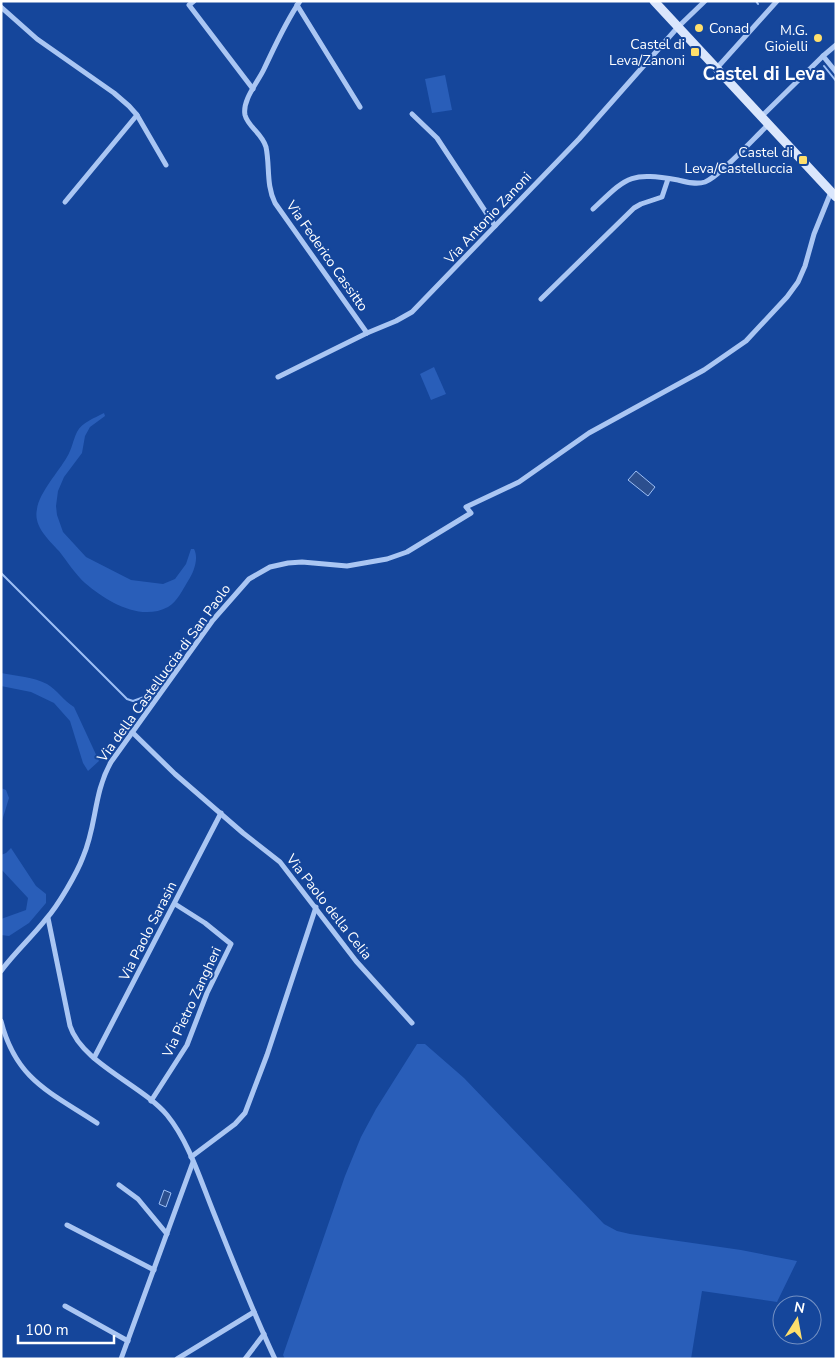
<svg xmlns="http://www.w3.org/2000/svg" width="837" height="1360" font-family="'Nunito Sans',sans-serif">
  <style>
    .green { fill: #295eb9 }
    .water { fill: #2c4f8e; stroke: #9dbff5 }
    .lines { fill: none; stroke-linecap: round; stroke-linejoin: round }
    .stream { stroke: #9dbff5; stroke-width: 2 }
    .street { stroke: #aac6f3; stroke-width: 5 }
    .secondary { stroke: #dae6fc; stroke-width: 9 }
    .poi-dot { fill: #ffdf6c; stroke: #15469b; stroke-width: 2 }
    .labels { text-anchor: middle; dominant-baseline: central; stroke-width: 4; stroke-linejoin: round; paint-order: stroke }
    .poi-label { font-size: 14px; fill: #fff; stroke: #15469b; text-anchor: end }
    .street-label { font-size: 14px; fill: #fff; stroke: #15469b }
    .district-label { font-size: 19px; font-weight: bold; fill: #fff; stroke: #15469b }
  </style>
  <rect width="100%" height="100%" fill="#15469b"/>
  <g class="green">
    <polygon points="445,75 452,110 432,113 425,79"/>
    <polygon points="434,367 446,394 431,400 420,374"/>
    <path d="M 104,413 L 105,416 L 90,427 L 85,436 L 82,453 L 64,477 L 58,491 L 56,506 L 57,515 L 63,532 L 86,557 L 131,580 L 163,584 L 175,579 L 186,564 L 191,549 L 194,549 C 199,558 194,572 188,581 C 183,589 177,602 168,607 C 140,622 106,601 85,583 C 75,574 67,561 59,551 C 49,540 33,526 37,509 C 39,493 59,471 67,457 C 72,449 73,440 77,432 C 82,422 95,418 104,413 Z"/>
    <path d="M 1,673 C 16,676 34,677 47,684 C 57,690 64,701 74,707 L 99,761 L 88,771 L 83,763 L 70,721 L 54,703 L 31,692 L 1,686 Z"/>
    <polygon points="1,788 6,790 9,798 1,824"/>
    <polygon points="11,848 36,886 46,894 46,903 29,923 9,936 1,935 1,919 26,910 28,898 1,869 1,855 6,853"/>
    <polygon points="417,1044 425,1044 464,1078 604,1224 617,1231 630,1234 741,1250 797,1261 777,1302 702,1291 691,1359 285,1359 283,1355 345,1176 361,1137 376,1109"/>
  </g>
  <g class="water">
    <polygon points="636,471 655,487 648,496 628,480"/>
    <polygon points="164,1190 171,1193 166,1207 159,1204"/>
  </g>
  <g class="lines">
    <g class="stream">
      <polyline points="756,1 758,4"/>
      <polyline points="824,66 836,81"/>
      <polyline points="1,573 127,699 133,701 144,697 188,641"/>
    </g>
    <g class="street">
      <polyline points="194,1 189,5 253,89"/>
      <path d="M 300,1 C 285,23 275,46 264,69 C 258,82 242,100 245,115 C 248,127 262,133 266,147 C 270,166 266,185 275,203 L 367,333"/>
      <polyline points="297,5 360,107"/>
      <polyline points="1,7 37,39 114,93 129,106 137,115 166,165"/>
      <polyline points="836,45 823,56 836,72"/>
      <polyline points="716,69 777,1"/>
      <polyline points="412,114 437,138 495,226"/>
      <polyline points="761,117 823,56"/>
      <polyline points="65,202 137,115"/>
      <path d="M 593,209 C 628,176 629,172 678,180 C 686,182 696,185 705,182 C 720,176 754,138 768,125"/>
      <polyline points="541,299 634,208 641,204 662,197 668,179"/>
      <polyline points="278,377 367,333 396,321 412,312 579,139 678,27 705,1"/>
      <polyline points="132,732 175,774 243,833 280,862 356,961 412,1023"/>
      <path d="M 48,918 L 70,1026 C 82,1063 142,1085 167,1115 C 189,1142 200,1179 213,1211 C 233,1261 252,1310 275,1359"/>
      <path d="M 1,971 C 15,952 32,937 46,919 C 58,906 77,873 83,857 C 97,825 93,794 111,762 L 213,620 L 249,579 L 270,567 L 288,563 L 302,562 L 347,566 L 387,559 L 407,552 L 471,513 L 466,507 L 519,482 L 589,433 L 704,370 L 746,341 L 787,297 L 798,282 L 805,266 L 814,234 L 831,192"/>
      <path d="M 1,1021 C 16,1080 50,1092 97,1123"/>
      <polyline points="94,1058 221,813"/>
      <polyline points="151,1101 187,1045 207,993 231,944 205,923 175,904"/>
      <polyline points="191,1157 235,1124 245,1113 267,1055 316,907"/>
      <polyline points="119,1185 138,1199 167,1234"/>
      <polyline points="67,1225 154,1270"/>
      <polyline points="65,1306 128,1341"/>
      <polyline points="121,1359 193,1162"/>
      <polyline points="177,1359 254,1312"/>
      <polyline points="245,1359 264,1334"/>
    </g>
    <polyline class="secondary" points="654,1 836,197"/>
  </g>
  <g class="poi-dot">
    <circle cx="699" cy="28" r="5"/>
    <circle cx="818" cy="38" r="5"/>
    <rect x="690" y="47" width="10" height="10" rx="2.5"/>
    <rect x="798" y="155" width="10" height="10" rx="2.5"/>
  </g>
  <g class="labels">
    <g class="poi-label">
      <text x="709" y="28" text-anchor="start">Conad</text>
      <text x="808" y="30">M.G.<tspan x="808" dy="16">Gioielli</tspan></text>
      <text x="685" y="44">Castel di<tspan x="685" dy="16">Leva/Zanoni</tspan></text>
      <text x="793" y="152">Castel di<tspan x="793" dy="16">Leva/Castelluccia</tspan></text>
    </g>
    <g class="street-label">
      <text transform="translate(488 218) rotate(-47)">Via Antonio Zanoni</text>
      <text transform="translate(327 256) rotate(55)">Via Federico Cassitto</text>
      <text transform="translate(164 673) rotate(-54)">Via della Castelluccia di San Paolo</text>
      <text transform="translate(329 907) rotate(52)">Via Paolo della Celia</text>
      <text transform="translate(148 931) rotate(-63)">Via Paolo Sarasin</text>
      <text transform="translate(192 1002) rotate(-65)">Via Pietro Zangheri</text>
    </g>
    <g class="district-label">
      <text x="764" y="74">Castel di Leva</text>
    </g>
  </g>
  <rect width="837" height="1360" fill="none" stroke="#ffffff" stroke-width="5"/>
  <g transform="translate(797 1320) rotate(11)"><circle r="24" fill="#15469b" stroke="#7390c3"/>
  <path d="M0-4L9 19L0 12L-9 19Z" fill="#ffdf6c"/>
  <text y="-8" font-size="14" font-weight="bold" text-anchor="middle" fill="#ffffff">N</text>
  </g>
  <path d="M18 1335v8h96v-8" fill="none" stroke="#ffffff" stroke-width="2.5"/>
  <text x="25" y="1335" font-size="15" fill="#ffffff" stroke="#15469b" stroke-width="4" paint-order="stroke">100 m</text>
</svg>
